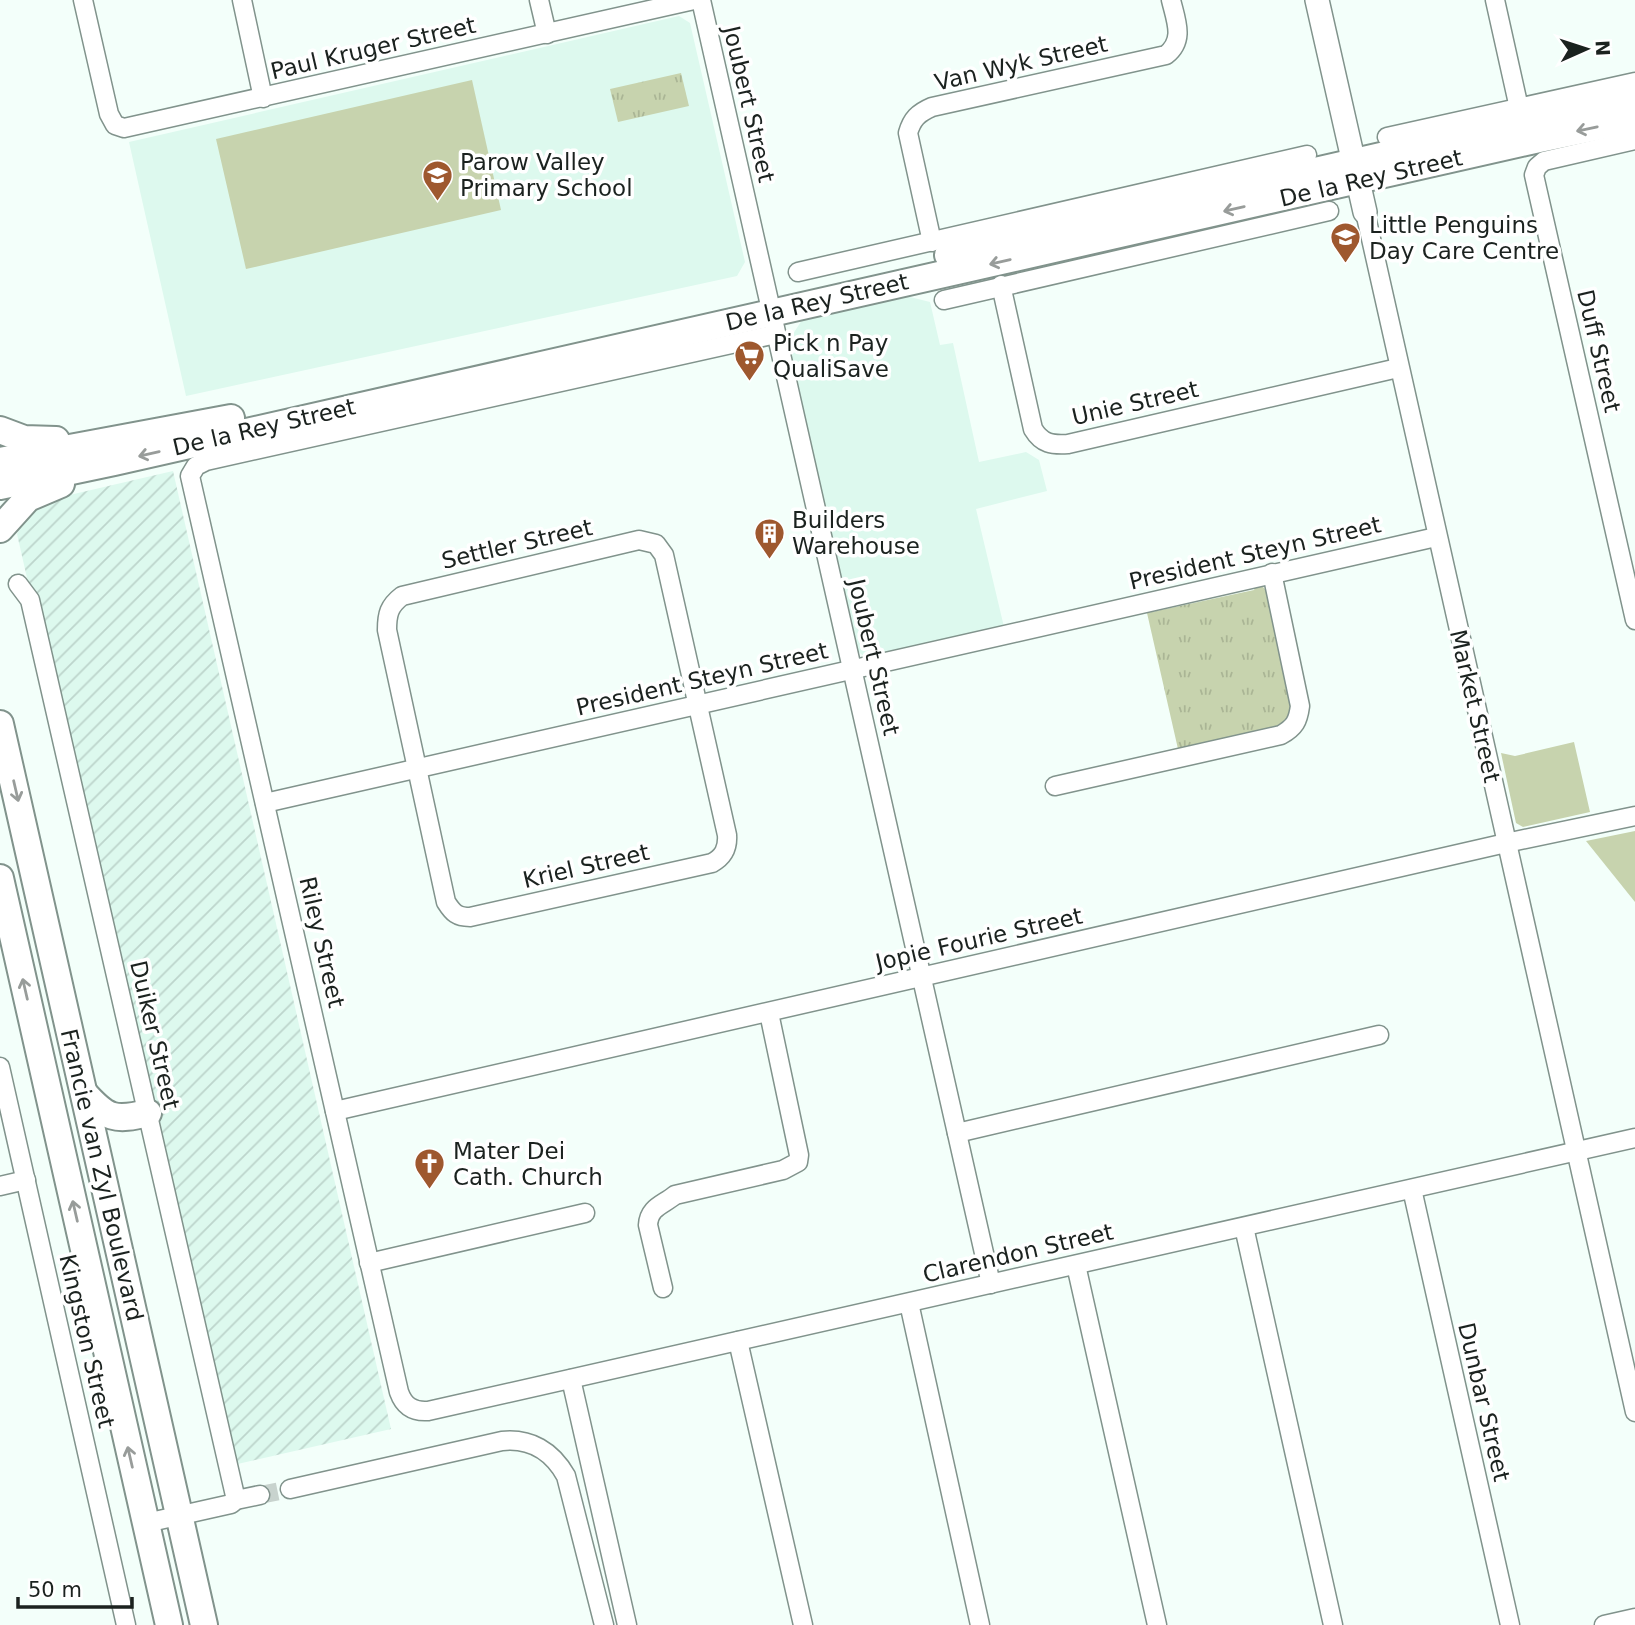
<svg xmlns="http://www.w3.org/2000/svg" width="1635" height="1625" font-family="'DejaVu Sans',sans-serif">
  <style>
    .built { fill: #ddf9ee }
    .industrial { fill: url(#industrial-furrows) }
    .grass { fill: #c7d3ae }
    .park { fill: url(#park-tufts) }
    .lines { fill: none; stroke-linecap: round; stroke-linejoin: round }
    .minor-tunnel { stroke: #c8d3ce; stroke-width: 18; stroke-dasharray: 18 9; stroke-linecap: butt }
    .minor-casing { stroke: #81938c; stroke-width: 21 }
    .tertiary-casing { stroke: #81938c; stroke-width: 26 }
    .secondary-casing { stroke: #81938c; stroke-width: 30 }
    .minor { stroke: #fff; stroke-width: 18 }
    .tertiary { stroke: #fff; stroke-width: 23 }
    .secondary { stroke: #fff; stroke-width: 26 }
    .oneway { stroke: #989c9a }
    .labels { text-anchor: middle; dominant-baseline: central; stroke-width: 7; stroke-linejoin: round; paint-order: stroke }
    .street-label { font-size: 23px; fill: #1b221f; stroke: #fff }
    .poi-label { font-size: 23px; fill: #1b221f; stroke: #fff; text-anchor: start }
  </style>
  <defs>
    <pattern id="industrial-furrows" width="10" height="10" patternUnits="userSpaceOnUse" patternTransform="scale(1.75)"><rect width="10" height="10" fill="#ddf9ee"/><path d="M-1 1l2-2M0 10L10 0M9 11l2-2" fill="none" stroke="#bdd5cc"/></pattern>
    <pattern id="park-tufts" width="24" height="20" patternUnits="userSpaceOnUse" patternTransform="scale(1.75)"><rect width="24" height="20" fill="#c7d3ae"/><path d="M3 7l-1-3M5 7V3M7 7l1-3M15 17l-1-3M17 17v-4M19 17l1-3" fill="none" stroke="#aab595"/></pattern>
  </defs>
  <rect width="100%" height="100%" fill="#f3fffa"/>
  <g class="built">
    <polygon points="679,16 690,23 745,262 737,276 186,396 129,142"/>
    <polygon points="906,296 930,302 940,345 953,343 979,462 1026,452 1039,460 1047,491 976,509 1004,627 866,658 855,649 787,350 794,348 793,334 802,320"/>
  </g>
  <polygon class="industrial" points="173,471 391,1429 229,1466 17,534 21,524 33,509 48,500"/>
  <g class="grass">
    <polygon points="472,80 501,210 246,269 216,139"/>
    <polygon points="1574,742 1590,812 1523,827 1516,823 1501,753 1515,756"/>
    <polygon points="1635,831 1635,902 1586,841"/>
  </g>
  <g class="park">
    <polygon points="681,73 689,106 618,122 610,89"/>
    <polygon points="1256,585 1263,587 1269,593 1293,714 1280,727 1178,749 1147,613 1254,590"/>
  </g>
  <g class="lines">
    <polyline class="minor-tunnel" points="260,1495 290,1489"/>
    <defs>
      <g id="minor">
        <polyline points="83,0 109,114 115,125 124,128 694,0"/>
        <polyline points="242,0 263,98"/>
        <polyline points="539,0 547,34"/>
        <polyline points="701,0 991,1284"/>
        <polyline points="1495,0 1519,108"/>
        <polyline points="1387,137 1635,82"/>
        <polyline points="1635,140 1544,161 1537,167 1534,175 1635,620"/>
        <polyline points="1365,212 1635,1412"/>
        <path d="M 932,242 L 908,133 C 912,119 918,113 932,107 L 1166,55 C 1185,40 1176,21 1171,0"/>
        <polyline points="798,272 1307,155"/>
        <path d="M 1001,285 L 1033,429 C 1042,444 1052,445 1068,444 L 1398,368"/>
        <polyline points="944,300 1329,211"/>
        <path d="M 776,334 L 206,461 L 196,466 L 190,476 L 399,1392 C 404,1406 413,1412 428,1411 L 1635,1138"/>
        <path d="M 639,540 L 656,544 L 664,555 L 727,835 C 728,849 723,857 712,863 L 470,917 C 457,917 453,913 446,902 L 387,630 C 387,614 389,606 402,596 Z"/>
        <polyline points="18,584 30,600 236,1500"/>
        <path d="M 1055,786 L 1281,735 C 1295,727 1298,721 1300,706 L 1272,573"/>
        <polyline points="265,803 1436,537"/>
        <polyline points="0,1067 126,1625"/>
        <polyline points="335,1111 1506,843 1635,816"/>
        <polyline points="957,1133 1379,1035"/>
        <polyline points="0,1186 26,1180"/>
        <polyline points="1412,1189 1510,1625"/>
        <polyline points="1244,1227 1333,1625"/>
        <polyline points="369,1263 585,1213"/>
        <polyline points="1076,1265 1157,1625"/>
        <path d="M 663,1288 L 648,1225 C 649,1207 663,1205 675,1195 L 783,1170 L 798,1162 L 799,1155 L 769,1013"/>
        <polyline points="909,1303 980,1625"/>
        <polyline points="738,1341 803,1625"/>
        <polyline points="571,1379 627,1625"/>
        <path d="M 290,1489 L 502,1441 C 530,1438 552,1451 566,1476 L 604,1625"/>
        <polyline points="146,1523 231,1504 236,1500 260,1495"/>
        <polyline points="1604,1625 1635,1618"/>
      </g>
      <polyline id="tertiary" points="1317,0 1365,212"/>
      <g id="secondary">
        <polyline points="948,255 1635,98"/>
        <polyline points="0,430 24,439 56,440"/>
        <polyline points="0,461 231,418"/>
        <polyline points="0,486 114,462 1539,139 1635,119"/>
        <polyline points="0,529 28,498 61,484"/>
        <polyline points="0,724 204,1625"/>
        <polyline points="0,878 169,1625"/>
        <path d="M 84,1093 C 107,1119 115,1121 148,1113"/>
      </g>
    </defs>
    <use href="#minor" class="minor-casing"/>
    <use href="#tertiary" class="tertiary-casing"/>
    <use href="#secondary" class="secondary-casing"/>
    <use href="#minor" class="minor"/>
    <use href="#tertiary" class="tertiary"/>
    <use href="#secondary" class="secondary"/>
  </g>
  <defs><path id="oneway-shaft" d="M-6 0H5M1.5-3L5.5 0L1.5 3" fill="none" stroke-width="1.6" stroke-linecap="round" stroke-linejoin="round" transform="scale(1.75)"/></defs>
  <g class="oneway">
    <use href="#oneway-shaft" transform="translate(1587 129) rotate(168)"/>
    <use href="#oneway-shaft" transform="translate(1234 209) rotate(167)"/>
    <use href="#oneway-shaft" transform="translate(1000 262) rotate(167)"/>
    <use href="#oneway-shaft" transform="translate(149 454) rotate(167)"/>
    <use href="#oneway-shaft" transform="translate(16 791) rotate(77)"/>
    <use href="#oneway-shaft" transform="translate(25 989) rotate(-103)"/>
    <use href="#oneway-shaft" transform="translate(75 1211) rotate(-103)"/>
    <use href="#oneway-shaft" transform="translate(130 1457) rotate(-103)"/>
  </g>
  <defs>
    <symbol id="school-pin" viewBox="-11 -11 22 30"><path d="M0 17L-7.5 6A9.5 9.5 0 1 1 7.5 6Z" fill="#9e582e" stroke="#fff"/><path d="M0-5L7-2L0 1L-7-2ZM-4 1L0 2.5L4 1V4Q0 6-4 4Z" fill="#fff"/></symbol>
    <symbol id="supermarket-pin" viewBox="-11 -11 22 30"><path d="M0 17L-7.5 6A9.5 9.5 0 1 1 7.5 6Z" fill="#9e582e" stroke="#fff"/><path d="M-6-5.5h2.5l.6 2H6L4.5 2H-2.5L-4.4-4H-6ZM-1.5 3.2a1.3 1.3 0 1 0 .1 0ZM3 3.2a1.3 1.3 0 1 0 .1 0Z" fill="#fff"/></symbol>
    <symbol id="building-pin" viewBox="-11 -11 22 30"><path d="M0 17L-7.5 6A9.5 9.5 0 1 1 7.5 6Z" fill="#9e582e" stroke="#fff"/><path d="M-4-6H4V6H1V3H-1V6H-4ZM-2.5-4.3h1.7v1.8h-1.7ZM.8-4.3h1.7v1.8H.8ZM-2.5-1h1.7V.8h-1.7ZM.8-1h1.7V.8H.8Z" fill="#fff"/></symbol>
    <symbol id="church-pin" viewBox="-11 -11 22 30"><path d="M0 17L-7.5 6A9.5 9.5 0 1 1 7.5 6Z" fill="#9e582e" stroke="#fff"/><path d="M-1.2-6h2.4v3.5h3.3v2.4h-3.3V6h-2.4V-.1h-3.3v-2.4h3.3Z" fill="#fff"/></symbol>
  </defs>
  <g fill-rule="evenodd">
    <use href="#school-pin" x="420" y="158" width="35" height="47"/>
    <use href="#school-pin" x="1328" y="220" width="35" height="47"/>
    <use href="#supermarket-pin" x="732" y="338" width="35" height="47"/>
    <use href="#building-pin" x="752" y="516" width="35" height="47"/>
    <use href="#church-pin" x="412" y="1146" width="35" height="47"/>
  </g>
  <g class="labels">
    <g class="street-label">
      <text transform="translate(373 48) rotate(-13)">Paul Kruger Street</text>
      <text transform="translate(1021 63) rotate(-13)">Van Wyk Street</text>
      <text transform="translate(749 104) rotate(77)">Joubert Street</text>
      <text transform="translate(1371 178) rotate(-13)">De la Rey Street</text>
      <text transform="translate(817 302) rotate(-13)">De la Rey Street</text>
      <text transform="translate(1599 351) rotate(77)">Duff Street</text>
      <text transform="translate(1135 403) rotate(-13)">Unie Street</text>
      <text transform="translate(264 427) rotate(-13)">De la Rey Street</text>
      <text transform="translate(517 544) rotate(-13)">Settler Street</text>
      <text transform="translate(1255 553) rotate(-13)">President Steyn Street</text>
      <text transform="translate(874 657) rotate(77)">Joubert Street</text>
      <text transform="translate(702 679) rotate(-13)">President Steyn Street</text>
      <text transform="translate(1475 706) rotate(77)">Market Street</text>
      <text transform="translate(586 866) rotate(-13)">Kriel Street</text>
      <text transform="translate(979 939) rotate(-13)">Jopie Fourie Street</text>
      <text transform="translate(322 942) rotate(77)">Riley Street</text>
      <text transform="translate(155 1035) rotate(77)">Duiker Street</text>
      <text transform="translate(102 1175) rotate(77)">Francie van Zyl Boulevard</text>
      <text transform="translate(1018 1253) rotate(-13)">Clarendon Street</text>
      <text transform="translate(87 1341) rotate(77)">Kingston Street</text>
      <text transform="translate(1484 1402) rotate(77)">Dunbar Street</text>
    </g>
    <g class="poi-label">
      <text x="460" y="162">Parow Valley<tspan x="460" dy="26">Primary School</tspan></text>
      <text x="1369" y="225">Little Penguins<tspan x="1369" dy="26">Day Care Centre</tspan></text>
      <text x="773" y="343">Pick n Pay<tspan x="773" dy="26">QualiSave</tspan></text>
      <text x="792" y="520">Builders<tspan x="792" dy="26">Warehouse</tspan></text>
      <text x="453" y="1151">Mater Dei<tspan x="453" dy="26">Cath. Church</tspan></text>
    </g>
  </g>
  <g transform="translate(1586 49) rotate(87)" stroke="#ffffff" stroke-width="5" paint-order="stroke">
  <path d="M0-5L12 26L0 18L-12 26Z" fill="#1b221f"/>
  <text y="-10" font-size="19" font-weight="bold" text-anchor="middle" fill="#1b221f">N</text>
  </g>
  <path d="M18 1597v10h114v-10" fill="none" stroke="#1b221f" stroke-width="3.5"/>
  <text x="28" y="1597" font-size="21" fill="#1b221f" stroke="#ffffff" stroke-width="5" paint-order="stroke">50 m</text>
</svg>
